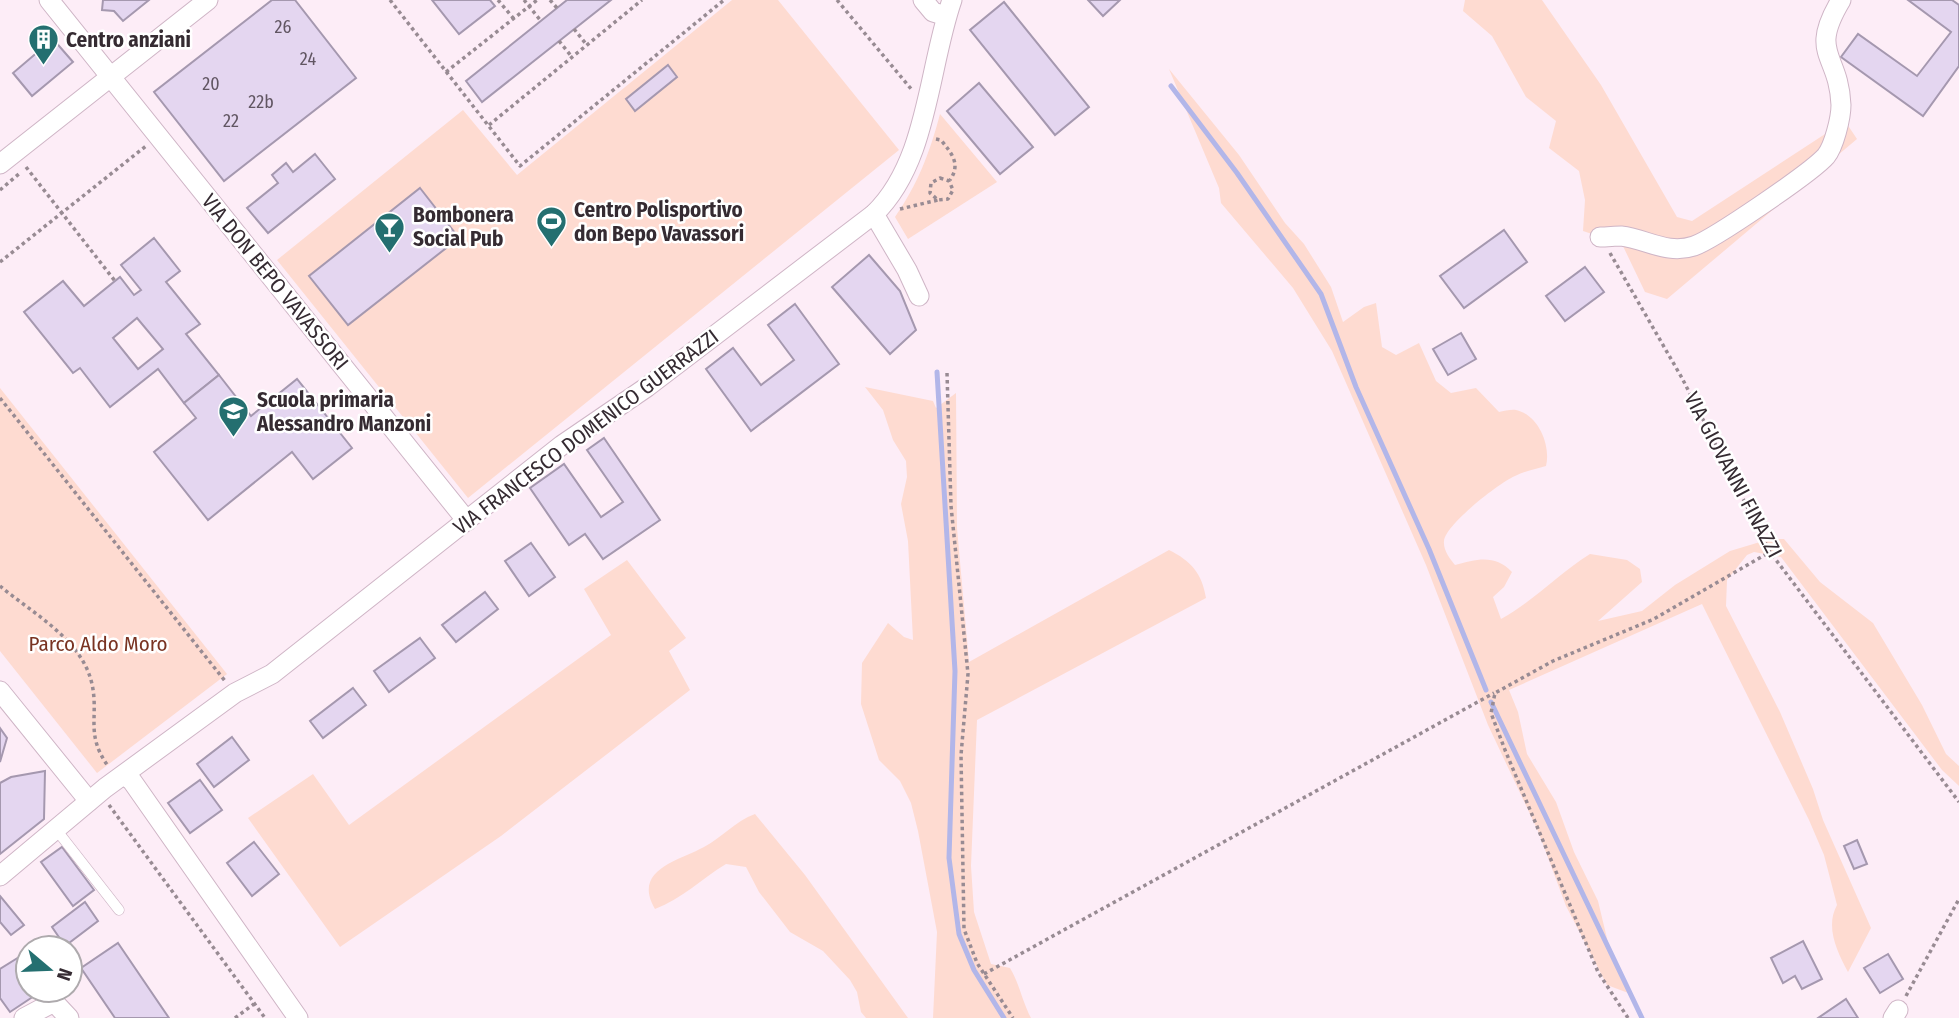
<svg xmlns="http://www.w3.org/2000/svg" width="1959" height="1018" font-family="'Fira Sans Condensed',sans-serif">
<rect width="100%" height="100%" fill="#fdedf7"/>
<g fill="#fedbd1" fill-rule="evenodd">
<path d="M732,0H778L899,150L468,498L277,260L463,110L517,175ZM667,65L677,77L635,110L626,99ZM458,238L348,325L310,276Z"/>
<polygon points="1465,0 1542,0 1601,85 1677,217 1692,221 1845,121 1857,139 1667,299 1645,292 1622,244 1583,231 1585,200 1579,171 1549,148 1556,121 1526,97 1492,36 1463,11"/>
<path d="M1169,69L1239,155L1285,223L1304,244L1331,287L1343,322L1364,307L1376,303L1382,347L1396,355L1419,343L1436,381L1451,393L1476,388L1499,412C1504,411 1512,409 1516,410C1539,415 1551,446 1546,466C1536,469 1525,471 1515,476C1499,483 1446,524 1444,541C1443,550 1450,559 1455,565C1477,559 1495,554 1512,572L1504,587L1493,597L1501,619C1534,601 1558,574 1590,554L1627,560L1640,569L1642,582L1598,621L1642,611L1675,585L1730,551L1770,539H1784L1820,582L1873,623L1922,705L1946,754L1959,766V786L1942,770L1781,557L1754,552L1747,555L1727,580L1726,606L1780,712L1813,789L1823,820L1871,928L1848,972C1837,951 1825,927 1837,905L1824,855L1809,820L1702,604L1509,690L1518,712L1527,754L1556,802L1574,852L1598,901L1611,955L1631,994L1607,985L1566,906L1538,831L1488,725L1426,565L1332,351L1293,288L1221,203L1219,188Z"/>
<path d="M940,114L997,182L908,239L895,217C918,184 930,152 940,114Z"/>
<path d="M865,387L933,401L936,408L956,393L957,528L969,662L1169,550C1191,561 1202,573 1206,598L977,720L971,866L974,912L991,964L1010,968C1020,985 1022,1001 1031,1018H933L937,932L918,831L911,803L900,781L879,760L861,704L862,663L888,623L904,637L913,640L908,541L901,504L907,477L906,461L893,440L883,410Z"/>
<polygon points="0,388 227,674 97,773 0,651"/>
<polygon points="627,560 686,638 669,651 690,690 501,836 340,947 248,818 313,774 349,825 611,635 584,589"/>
<path d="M755,814L805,875L908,1018H866L861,1012L857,992L850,980L823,951L790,932L759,892L746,867L726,864C701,879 682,899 655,909C632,870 678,861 704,847C723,837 735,821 755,814Z"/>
</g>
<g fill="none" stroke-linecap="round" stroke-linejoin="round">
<g stroke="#b2b6e9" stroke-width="5">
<polyline points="1171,86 1237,173 1321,294 1356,387 1429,549 1486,690"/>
<polyline points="937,372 955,671 949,858 959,934 974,970 1004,1018"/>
<polyline points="1491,702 1642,1018"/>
</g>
</g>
<g fill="#e4d6f0" stroke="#a598af" stroke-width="2" fill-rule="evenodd">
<polygon points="103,0 149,0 123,21 114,11 102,10"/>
<polygon points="272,0 295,0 356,78 224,181 154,92"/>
<polygon points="432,0 490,0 495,6 459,34"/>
<polygon points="567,0 611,0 482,102 466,81"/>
<polygon points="1088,0 1120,0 1103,16"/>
<polygon points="1908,0 1952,0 1959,5 1959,66 1923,116 1841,57 1858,34 1917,76 1951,32"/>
<polygon points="1004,2 1089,107 1055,135 970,30"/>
<polygon points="53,39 73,62 32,96 13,73"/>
<polygon points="668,65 677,77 635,111 626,99"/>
<polygon points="979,83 1033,147 1000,174 947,111"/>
<polygon points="315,154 335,179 268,233 247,208 278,183 272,175 286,163 293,172"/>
<polygon points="420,188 459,238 348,325 309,276"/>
<polygon points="1504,230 1527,262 1464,308 1440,276"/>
<path d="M154,238L180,271L166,282L200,324L186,334L219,375L184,403L158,369L110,407L80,368L73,373L24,312L63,281L84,306L120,277L134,295L141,290L121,265ZM137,318L163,349L138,369L113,338Z"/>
<polygon points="869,255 900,291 916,330 890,354 832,287"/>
<polygon points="1585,267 1604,292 1565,321 1546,296"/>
<polygon points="795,304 839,364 751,431 706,369 733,348 761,385 794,360 768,325"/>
<polygon points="1461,333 1476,359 1448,375 1433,349"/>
<polygon points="219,375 251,416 297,379 352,448 313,479 292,452 208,520 154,452 196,418 184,403"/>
<polygon points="604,438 660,520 603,559 585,534 569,545 530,488 564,464 601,517 623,502 587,450"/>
<polygon points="531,543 555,577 529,596 505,561"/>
<polygon points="485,592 498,609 456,642 442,625"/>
<polygon points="420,638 435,658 389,692 374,671"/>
<polygon points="353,688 366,705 323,738 310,721"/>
<polygon points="0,728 7,738 0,762"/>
<polygon points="232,737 249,760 214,787 197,764"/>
<polygon points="45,771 44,819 0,854 0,783 11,777"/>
<polygon points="200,780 222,810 190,833 168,803"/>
<polygon points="1857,840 1867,864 1854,869 1844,846"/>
<polygon points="254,842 279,874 252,896 227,863"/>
<polygon points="62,847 94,890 73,906 41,862"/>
<polygon points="0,896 24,925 11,935 0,922"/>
<polygon points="85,902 98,921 65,946 52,927"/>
<polygon points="1803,941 1822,979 1802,989 1795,976 1783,983 1771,958"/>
<polygon points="118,943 169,1018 115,1018 81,968"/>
<polygon points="24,954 28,959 28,990 43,990 10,1012 0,998 0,969"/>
<polygon points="1888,954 1903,979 1880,993 1864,968"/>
<polygon points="1846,999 1858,1018 1818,1018"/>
</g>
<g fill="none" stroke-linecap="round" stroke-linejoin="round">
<defs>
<polyline id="lane" points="55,828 119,910"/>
<g id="street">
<polyline points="49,0 467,521"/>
<polyline points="923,0 933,12 946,16"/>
<polyline points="0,164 208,0"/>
<polyline points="874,214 907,270 919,296"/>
<path d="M1600,237C1607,237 1615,236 1621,236C1647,239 1667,255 1694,246C1714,239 1812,172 1826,156C1834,146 1841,118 1841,105C1839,53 1808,55 1841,0"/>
<polyline points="0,691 89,801"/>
<polyline points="124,775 132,781 298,1018"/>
<path d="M0,876L105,788L235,693L272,674L562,445L647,387L874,214C928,162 928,69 952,0"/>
<polyline points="24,1018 54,1002 69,1018"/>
<polyline points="1893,1018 1898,1010"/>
</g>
</defs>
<use href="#lane" stroke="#cfb5c6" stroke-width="11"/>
<use href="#street" stroke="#cfb5c6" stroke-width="21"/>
<g stroke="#988b93" stroke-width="3.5" stroke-dasharray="3.5 3.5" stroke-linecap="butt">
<polyline points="390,0 520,166 724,0"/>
<polyline points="498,0 514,19"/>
<polyline points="524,0 541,21"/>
<polyline points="550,0 557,8"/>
<polyline points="837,0 912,90"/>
<polyline points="574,29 586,44"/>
<polyline points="559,41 572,57"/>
<polyline points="446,72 537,0"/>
<polyline points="489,125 642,0"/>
<path d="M936,139L941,140C952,154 961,164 950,180"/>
<polyline points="26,167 115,281"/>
<polygon points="940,178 949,181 953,190 948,199 938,200 930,193 931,183"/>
<polyline points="0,190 20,173"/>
<polyline points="900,209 938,200"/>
<polyline points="1610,253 1682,378 1770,552 1959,802"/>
<polyline points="0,262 146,146"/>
<polyline points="947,373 951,506 968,674 961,755 964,929 977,963 1013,1018"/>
<polyline points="0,398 225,681"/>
<path d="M0,586C32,613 82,639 92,684C99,717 85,734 108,766"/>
<polyline points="109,805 265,1018"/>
<polyline points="984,974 1494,693"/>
<polyline points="1906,996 1959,899"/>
<polyline points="235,1018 254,1004"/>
<polyline points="1628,1018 1598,972 1505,750 1491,713 1495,693 1553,661 1654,619 1770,552"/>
</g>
<use href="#lane" stroke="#fff" stroke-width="10"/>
<use href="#street" stroke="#fff" stroke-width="19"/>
</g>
<defs>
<symbol id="building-pin" viewBox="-11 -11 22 30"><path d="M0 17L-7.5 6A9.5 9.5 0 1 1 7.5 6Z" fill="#246f70" stroke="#fff"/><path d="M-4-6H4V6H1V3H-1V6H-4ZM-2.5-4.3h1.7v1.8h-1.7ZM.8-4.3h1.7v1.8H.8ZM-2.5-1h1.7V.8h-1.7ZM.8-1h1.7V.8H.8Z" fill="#fff"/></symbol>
<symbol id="stadium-pin" viewBox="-11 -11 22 30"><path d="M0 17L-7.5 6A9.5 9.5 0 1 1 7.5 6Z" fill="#246f70" stroke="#fff"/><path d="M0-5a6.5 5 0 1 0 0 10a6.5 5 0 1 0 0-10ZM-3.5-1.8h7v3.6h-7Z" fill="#fff"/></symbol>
<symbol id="bar-pin" viewBox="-11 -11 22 30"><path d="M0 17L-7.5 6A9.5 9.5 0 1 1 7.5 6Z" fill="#246f70" stroke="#fff"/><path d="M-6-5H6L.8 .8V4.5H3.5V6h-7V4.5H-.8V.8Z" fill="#fff"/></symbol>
<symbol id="school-pin" viewBox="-11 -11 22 30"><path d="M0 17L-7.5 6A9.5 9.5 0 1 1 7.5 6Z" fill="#246f70" stroke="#fff"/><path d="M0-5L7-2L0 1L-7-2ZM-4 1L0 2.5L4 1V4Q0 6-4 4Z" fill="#fff"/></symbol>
</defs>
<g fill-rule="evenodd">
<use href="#building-pin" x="26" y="22" width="35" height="47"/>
<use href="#stadium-pin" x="534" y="204" width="35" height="47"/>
<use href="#bar-pin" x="372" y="210" width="35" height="47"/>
<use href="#school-pin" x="216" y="394" width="35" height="47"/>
</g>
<g text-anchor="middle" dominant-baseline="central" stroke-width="5" stroke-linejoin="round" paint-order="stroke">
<g font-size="18" fill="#615662">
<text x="283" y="27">26</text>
<text x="308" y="59">24</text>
<text x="211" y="84">20</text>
<text x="261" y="102">22b</text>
<text x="231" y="121">22</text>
</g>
<g font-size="21" font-weight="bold" fill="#352b32" stroke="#fff" text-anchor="start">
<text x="66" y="40">Centro anziani</text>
<text x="574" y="210">Centro Polisportivo<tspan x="574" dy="24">don Bepo Vavassori</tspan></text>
<text x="413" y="215">Bombonera<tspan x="413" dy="24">Social Pub</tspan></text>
<text x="257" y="400">Scuola primaria<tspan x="257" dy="24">Alessandro Manzoni</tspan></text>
</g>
<g font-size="21" fill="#352b32" stroke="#fff">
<text transform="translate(275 282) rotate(51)">VIA DON BEPO VAVASSORI</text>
<text transform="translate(586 432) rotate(-37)">VIA FRANCESCO DOMENICO GUERRAZZI</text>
<text transform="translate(1733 475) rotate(62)">VIA GIOVANNI FINAZZI</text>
</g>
<g font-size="21" fill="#793322" stroke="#fff">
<text x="98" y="644">Parco Aldo Moro</text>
</g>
</g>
<g transform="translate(49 969) rotate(109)"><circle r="33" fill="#ffffff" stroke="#aeaaad" stroke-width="2"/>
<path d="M0-5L12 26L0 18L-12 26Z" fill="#246f70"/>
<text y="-10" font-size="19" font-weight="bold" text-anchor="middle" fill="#352b32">N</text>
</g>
</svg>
